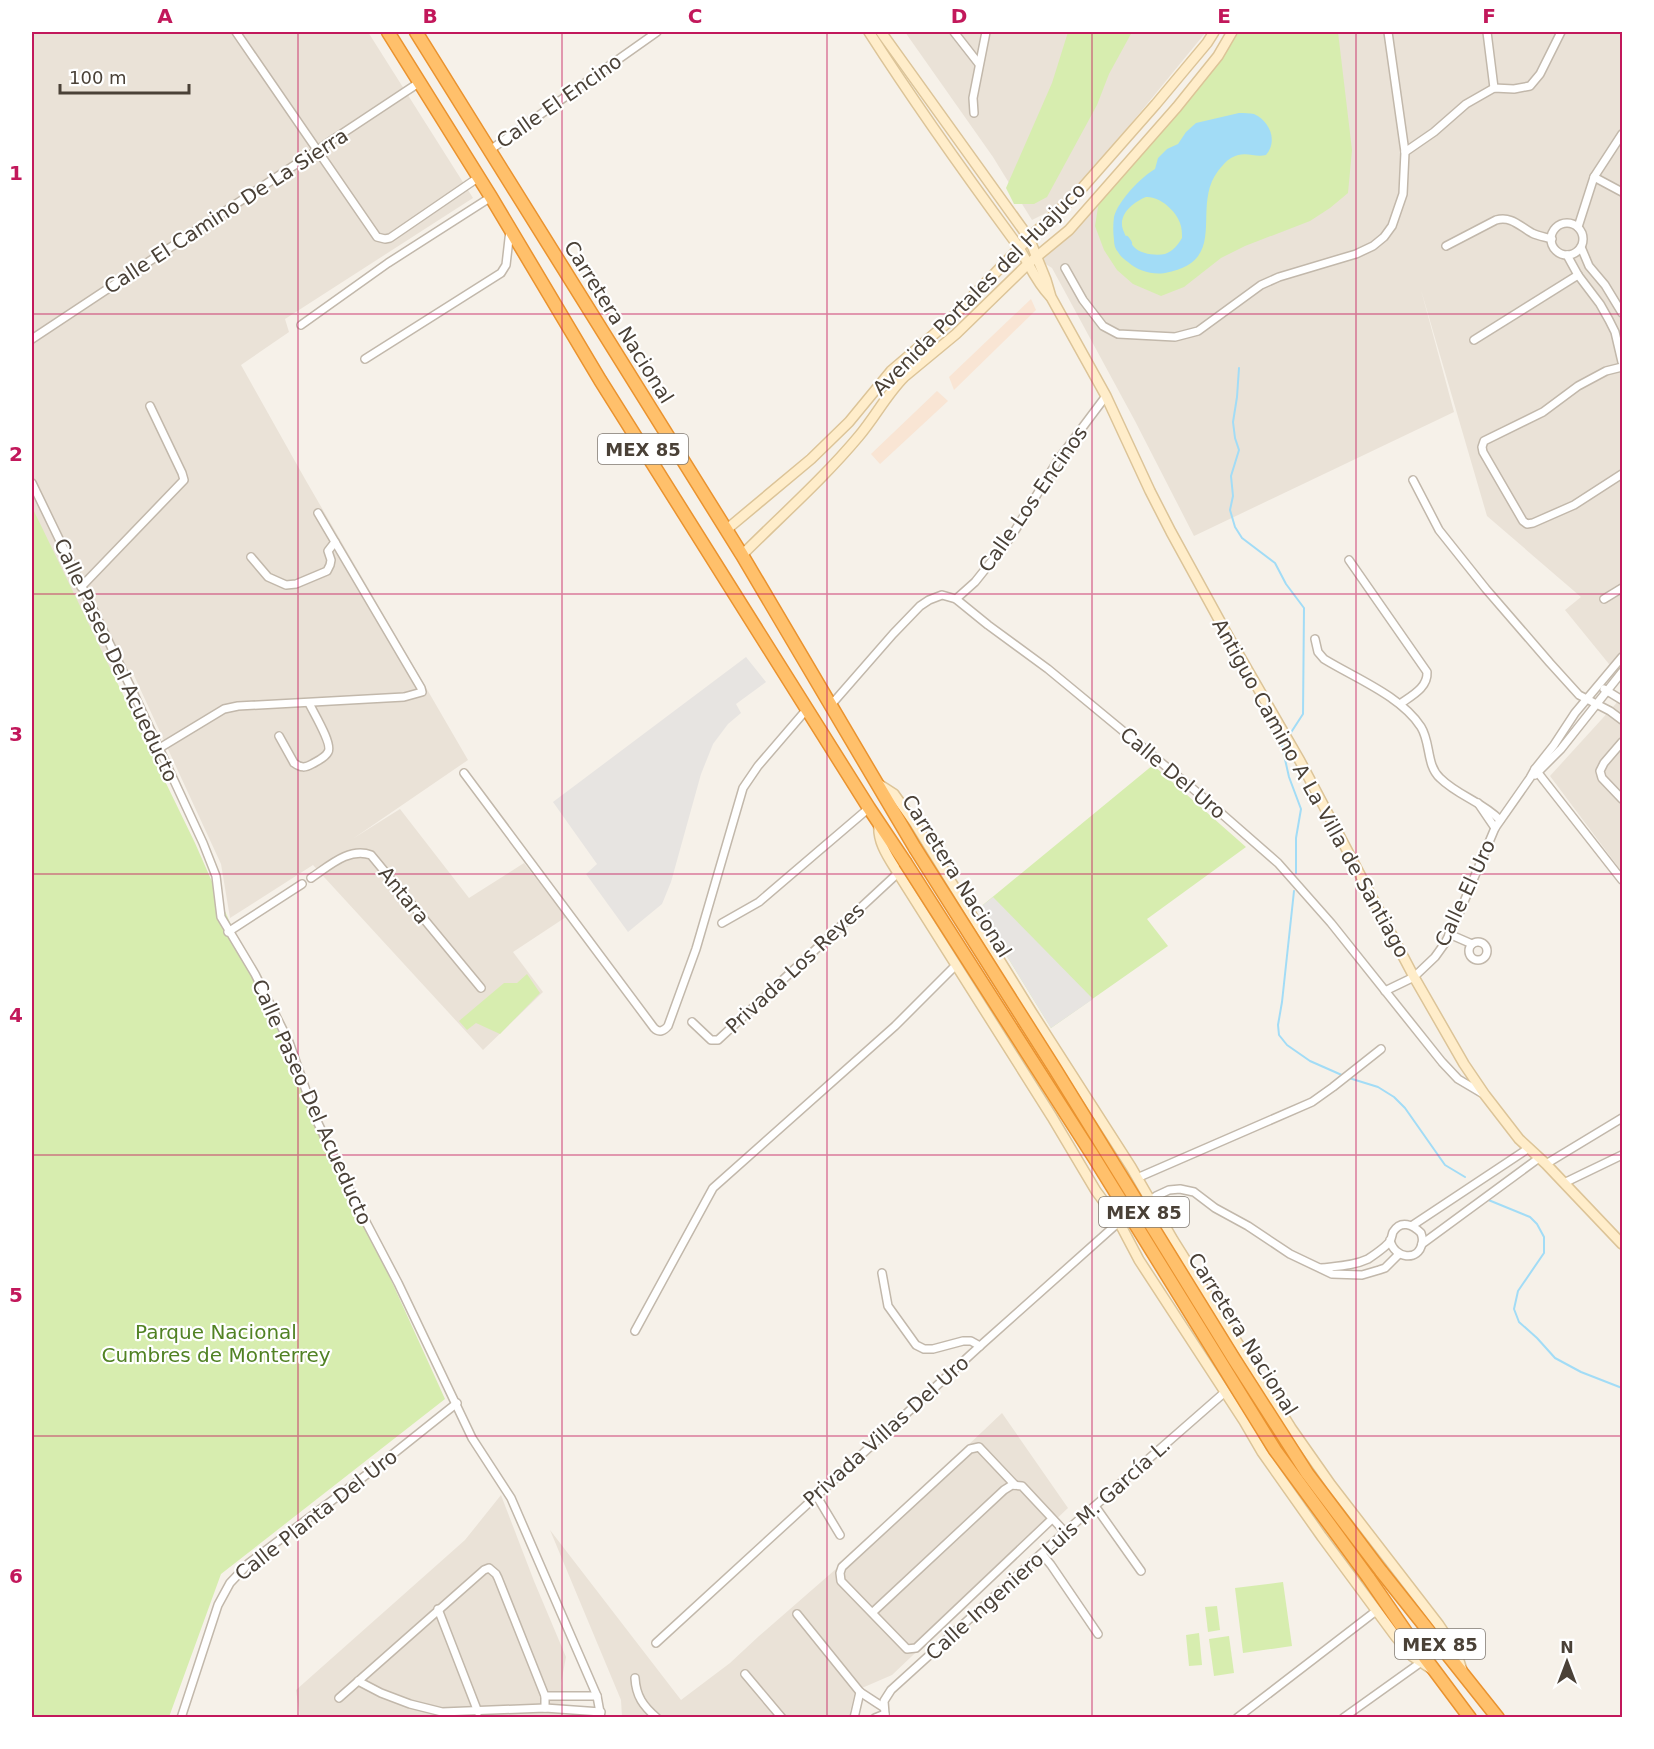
<svg xmlns="http://www.w3.org/2000/svg" width="1654" height="1749" font-family="'DejaVu Sans',sans-serif">
<rect width="100%" height="100%" fill="#f6f1e9"/>
<g fill="#eae2d7">
<polygon points="32,32 368,32 473,198 285,319 289,332 241,365 305,479 468,760 354,838 400,809 469,898 524,863 566,917 513,952 543,992 483,1050 313,865 230,918 221,864 131,669 97,680 32,768"/>
<polygon points="905,32 1206,32 1066,203 1032,220 993,157"/>
<polygon points="1232,32 1622,32 1622,680 1565,610 1581,597 1487,516 1421,290 1454,412 1194,536 1135,421 1052,268 1036,258 1069,230 1177,107"/>
<polygon points="1622,697 1622,872 1550,776"/>
<polygon points="1002,1413 1068,1508 892,1675 855,1691 850,1712 856,1718 622,1717 621,1700 550,1530 681,1700 730,1663 759,1636 852,1555"/>
<polygon points="501,1495 534,1581 566,1657 561,1683 563,1717 300,1717 296,1690 465,1540"/>
</g>
<g fill="#f9e5d4">
<polygon points="1031,299 1036,310 954,390 949,377"/>
<polygon points="937,391 948,401 880,464 871,454"/>
</g>
<g fill="#d7edaf">
<polygon points="1068,32 1132,32 1109,74 1097,105 1047,197 1034,204 1014,204 1006,188 1052,83"/>
<polygon points="1239,32 1338,32 1352,150 1348,193 1330,208 1310,221 1245,246 1221,258 1184,287 1161,296 1133,284 1117,270 1104,250 1095,226 1099,201 1146,150 1207,78"/>
<polygon points="32,507 195,843 268,1009 445,1399 221,1574 169,1717 32,1717"/>
<polygon points="1153,765 1246,847 1147,919 1168,946 1051,1028 978,909"/>
<polygon points="527,974 540,993 500,1034 476,1023 467,1030 459,1021 504,983 517,983"/>
<polygon points="1283,1582 1292,1646 1243,1653 1235,1588"/>
<polygon points="1217,1606 1220,1630 1208,1632 1205,1607"/>
<polygon points="1199,1633 1202,1665 1189,1666 1186,1635"/>
<polygon points="1229,1636 1234,1673 1214,1676 1209,1639"/>
</g>
<g fill="#e7e4e1">
<polygon points="746,657 766,682 736,704 741,713 728,724 713,744 701,774 671,882 662,904 628,932 586,874 597,864 553,802"/>
<polygon points="993,897 1093,999 1051,1028 978,909"/>
</g>
<path fill="#a2dcf6" fill-rule="evenodd" d="M1239,113C1244,113 1250,113 1254,114C1270,121 1278,141 1266,155C1254,158 1245,150 1231,158C1226,161 1222,166 1218,171C1190,208 1231,261 1165,273C1152,275 1138,271 1128,262C1124,259 1120,256 1118,252C1115,249 1114,244 1114,240C1113,232 1113,224 1114,217C1118,201 1141,177 1155,169L1158,158L1167,149L1178,144L1186,132L1196,123ZM1146,197C1160,196 1176,211 1180,223C1182,228 1182,234 1182,238C1178,245 1173,251 1165,254C1156,256 1140,254 1134,247C1129,241 1135,246 1130,239C1125,232 1127,240 1124,232C1116,216 1133,202 1146,197Z"/>
<g fill="none" stroke-linecap="round" stroke-linejoin="round">
<g stroke="#a2dcf6" stroke-width="2">
<polyline points="1239,368 1237,397 1233,422 1235,438 1239,450 1231,476 1233,496 1230,510 1235,527 1242,538 1275,563 1286,584 1304,608 1303,714 1290,734"/>
<polyline points="1285,741 1282,746 1289,777 1301,809 1296,838 1296,873"/>
<polyline points="1294,891 1282,1002 1278,1025 1279,1035 1287,1045 1310,1061 1344,1076"/>
<polyline points="1349,1078 1378,1087 1394,1097 1405,1108 1445,1165 1465,1177"/>
<polyline points="1486,1199 1530,1217 1537,1224 1544,1237 1544,1253 1518,1291 1514,1309 1519,1322 1537,1338 1555,1358 1581,1372 1622,1388"/>
</g>
<defs>
<g id="street">
<polyline points="236,32 377,237 385,239 390,238 479,177"/>
<polyline points="954,32 979,64"/>
<polyline points="1487,32 1494,88"/>
<polyline points="974,113 973,98 986,32"/>
<polyline points="490,150 657,32"/>
<polyline points="1405,152 1434,132 1466,104 1494,88 1514,89 1530,86 1540,74 1561,32"/>
<polyline points="1594,177 1622,192"/>
<circle cx="1567" cy="239" r="16"/>
<polyline points="1578,227 1594,177 1622,134"/>
<path d="M1446,246L1496,220C1512,216 1519,226 1532,233C1538,236 1545,237 1552,239"/>
<polyline points="1581,247 1589,266 1605,285 1622,313"/>
<polyline points="1567,255 1578,275 1600,304 1609,320 1615,332 1622,362"/>
<polyline points="1065,268 1083,300 1103,326 1118,334 1175,337 1198,331 1261,285 1279,277 1356,254 1373,246 1384,237 1392,226 1403,194 1405,152 1388,32"/>
<polyline points="301,325 388,263 491,197"/>
<polyline points="32,339 420,82"/>
<polyline points="1474,340 1578,275"/>
<polyline points="365,359 501,273 506,265 510,230"/>
<polyline points="1622,367 1606,371 1578,386 1543,412 1484,441 1482,447 1483,452 1523,521 1527,524 1533,523 1574,505 1622,474"/>
<polyline points="1413,480 1439,530 1486,589 1550,663 1579,695 1610,711 1622,720"/>
<polyline points="32,483 132,690 203,843 216,876 221,917 255,974 289,1042 316,1119 356,1203 398,1283 472,1438 511,1498 597,1696 601,1718"/>
<polyline points="251,557 268,577 286,585 296,584 327,571 330,565 331,560 328,551 335,542"/>
<path d="M1349,560L1427,672C1428,688 1411,696 1400,704"/>
<polyline points="81,587 184,480 182,473 150,406"/>
<polyline points="956,599 975,582 1011,537 1058,460 1106,396"/>
<polyline points="1604,599 1622,588"/>
<path d="M1315,639L1318,652L1324,659C1355,678 1401,696 1421,727C1431,743 1426,765 1440,778C1458,796 1483,802 1500,820"/>
<polyline points="1604,689 1622,700"/>
<polyline points="831,705 893,634 920,606 929,600 942,595 956,599 988,625 1048,669 1198,793 1278,863 1331,923 1442,1062 1458,1079 1485,1095"/>
<path d="M279,736L294,763C301,768 305,768 312,764C317,761 325,758 328,752C333,744 313,712 309,703"/>
<polyline points="1622,742 1604,763 1600,771 1602,778 1622,799"/>
<polyline points="158,749 224,709 238,706 404,697 422,692 421,688 318,513"/>
<polyline points="1535,769 1622,880"/>
<path d="M464,773L654,1028C659,1033 664,1031 668,1026L696,949L743,788L758,766L807,709"/>
<polyline points="1535,775 1561,749 1622,672"/>
<polyline points="1478,803 1495,828"/>
<path d="M311,878C329,866 349,847 371,855L481,988"/>
<polyline points="722,923 759,902 869,808"/>
<polyline points="228,932 302,884"/>
<polyline points="1449,934 1472,944"/>
<circle cx="1478" cy="951" r="9"/>
<polyline points="1385,991 1414,977 1435,957 1445,943 1455,923 1495,828 1530,778 1535,769 1554,745 1575,713 1622,657"/>
<polyline points="692,1022 711,1040 718,1040 898,873"/>
<polyline points="1546,1164 1622,1118"/>
<polyline points="1137,1178 1312,1102 1333,1087 1381,1049"/>
<polyline points="1564,1183 1622,1155"/>
<polyline points="1413,1225 1529,1148"/>
<polyline points="1422,1244 1539,1158"/>
<path d="M1321,1268C1337,1266 1353,1266 1368,1259C1374,1255 1386,1247 1390,1241C1392,1238 1392,1234 1393,1232C1401,1219 1413,1225 1421,1233C1422,1236 1423,1240 1422,1243C1419,1262 1394,1259 1390,1240"/>
<polyline points="882,1273 888,1306 916,1345 924,1349 933,1349 963,1341 971,1341 980,1346"/>
<polyline points="635,1331 713,1188 895,1026 956,965"/>
<polyline points="1015,1485 979,1447 970,1449 842,1567 840,1573 841,1581 907,1649 916,1648 1052,1519"/>
<polyline points="816,1495 840,1535"/>
<polyline points="1095,1506 1141,1571"/>
<polyline points="1042,1554 1051,1565 1098,1634"/>
<polyline points="438,1609 478,1712"/>
<polyline points="873,1612 1004,1490 1012,1485 1022,1486 1065,1532"/>
<polyline points="797,1614 860,1692 883,1707"/>
<polyline points="656,1643 980,1346 1119,1222 1156,1196 1169,1190 1180,1189 1194,1192 1215,1208 1248,1226 1290,1254 1332,1274 1362,1275 1379,1270 1385,1268 1399,1254"/>
<polyline points="745,1674 782,1718"/>
<path d="M635,1678C636,1696 643,1706 657,1718"/>
<polyline points="358,1681 381,1693 410,1704 442,1712 545,1708 601,1712"/>
<polyline points="545,1696 597,1696"/>
<polyline points="339,1698 484,1570 489,1568 496,1574 498,1578 545,1696 545,1708"/>
<polyline points="885,1714 884,1701 891,1690 1065,1532 1225,1392"/>
<polyline points="181,1718 218,1605 230,1583 249,1563 378,1466 457,1403"/>
<polyline points="854,1718 860,1692"/>
<polyline points="875,1718 885,1714"/>
<polyline points="1237,1718 1376,1611"/>
<polyline points="1343,1718 1420,1663"/>
</g>
<g id="secondary">
<path d="M869,32C914,102 963,171 1013,239C1027,258 1034,280 1050,296"/>
<polyline points="881,32 1029,238 1046,280 1051,297 1106,396 1150,491 1171,532 1228,636 1300,761 1414,977 1464,1064 1485,1095 1519,1139 1546,1164 1622,1244"/>
<polyline points="726,530 811,459 849,422 891,371 946,324 1029,238 1076,195 1156,104 1207,43 1214,32"/>
<path d="M742,555C781,516 824,478 859,436C875,417 887,394 904,377L956,334L1029,263L1069,230L1177,107L1218,56L1232,32"/>
<polyline points="877,783 894,794 914,822 1031,1011 1131,1167 1173,1240 1291,1428 1331,1485 1439,1625 1455,1649 1462,1670"/>
<path d="M879,823C877,842 888,857 898,873L1052,1117L1096,1191L1119,1222L1139,1260L1244,1421L1262,1452L1322,1537L1396,1637L1412,1656L1433,1670"/>
</g>
<g id="highway">
<polyline points="388,32 491,197 600,380 869,808 905,862"/>
<polyline points="416,32 742,555 915,848"/>
<polyline points="1381,1571 1498,1718"/>
<polyline points="1368,1577 1408,1635 1470,1718"/>
</g>
</defs>
<use href="#street" stroke="#c2b8ab" stroke-width="10"/>
<use href="#secondary" stroke="#dcc498" stroke-width="12"/>
<use href="#highway" stroke="#ea932f" stroke-width="15"/>
<use href="#street" stroke="#fff" stroke-width="7"/>
<use href="#secondary" stroke="#ffedca" stroke-width="9"/>
<use href="#highway" stroke="#ffc06b" stroke-width="12"/>
<defs>
<g id="highway-bridge">
<polyline points="915,848 1055,1069 1234,1359 1307,1473 1381,1571"/>
<polyline points="905,862 1095,1159 1275,1450 1368,1577"/>
</g>
</defs>
<use href="#highway-bridge" stroke="#ea932f" stroke-width="15" stroke-linecap="butt"/>
<use href="#highway-bridge" stroke="#ffc06b" stroke-width="12"/>
</g>
<path fill="none" stroke="#c2185b" stroke-width="1.5" stroke-opacity="0.55" d="M298,32V1718M562,32V1718M827,32V1718M1092,32V1718M1356,32V1718M32,314H1622M32,594H1622M32,874H1622M32,1155H1622M32,1436H1622"/>
<g text-anchor="middle" dominant-baseline="central" stroke-width="4.5" stroke-linejoin="round" paint-order="stroke">
<g fill="#fff" stroke="#807a73" stroke-width="1.5">
<rect x="598" y="434" width="90" height="30" rx="4.5"/>
<rect x="1099" y="1197" width="90" height="30" rx="4.5"/>
<rect x="1395" y="1629" width="90" height="30" rx="4.5"/>
</g>
<g font-size="18" font-weight="bold" fill="#4a4137">
<text x="643" y="449">MEX 85</text>
<text x="1144" y="1212">MEX 85</text>
<text x="1440" y="1644">MEX 85</text>
</g>
<g font-size="20" fill="#4a4137" stroke="#fff">
<text transform="translate(559 101) rotate(-35)">Calle El Encino</text>
<text transform="translate(226 211) rotate(-33)">Calle El Camino De La Sierra</text>
<text transform="translate(979 289) rotate(-45)">Avenida Portales del Huajuco</text>
<text transform="translate(619 322) rotate(58)">Carretera Nacional</text>
<text transform="translate(1033 499) rotate(-55)">Calle Los Encinos</text>
<text transform="translate(116 660) rotate(65)">Calle Paseo Del Acueducto</text>
<text transform="translate(1173 773) rotate(40)">Calle Del Uro</text>
<text transform="translate(1311 788) rotate(61)">Antiguo Camino A La Villa de Santiago</text>
<text transform="translate(957 876) rotate(58)">Carretera Nacional</text>
<text transform="translate(1465 893) rotate(-65)">Calle El Uro</text>
<text transform="translate(404 895) rotate(51)">Antara</text>
<text transform="translate(795 968) rotate(-43)">Privada Los Reyes</text>
<text transform="translate(312 1102) rotate(66)">Calle Paseo Del Acueducto</text>
<text transform="translate(1243 1334) rotate(58)">Carretera Nacional</text>
<text transform="translate(886 1431) rotate(-42)">Privada Villas Del Uro</text>
<text transform="translate(316 1515) rotate(-38)">Calle Planta Del Uro</text>
<text transform="translate(1048 1549) rotate(-42)">Calle Ingeniero Luis M. García L.</text>
</g>
<g font-size="20" fill="#518224" stroke="#fff">
<text x="216" y="1332">Parque Nacional<tspan x="216" dy="23">Cumbres de Monterrey</tspan></text>
</g>
</g>
<rect width="1654" height="1749" fill="none" stroke="#ffffff" stroke-width="66"/>
<g transform="translate(1567 1662)" stroke="#ffffff" stroke-width="4.5" paint-order="stroke">
<path d="M0-4.5L10 22L0 15L-10 22Z" fill="#4a4137"/>
<text y="-9" font-size="16" font-weight="bold" text-anchor="middle" fill="#4a4137">N</text>
</g>
<path d="M60 84v9h129v-9" fill="none" stroke="#4a4137" stroke-width="3"/>
<text x="69" y="84" font-size="18" fill="#4a4137" stroke="#ffffff" stroke-width="4.5" paint-order="stroke">100 m</text>
<rect x="33" y="33" width="1588" height="1683" fill="none" stroke="#c2185b" stroke-width="2"/>
<g font-size="20" text-anchor="middle" font-weight="bold" fill="#c2185b">
<text x="165" y="23">A</text>
<text x="430" y="23">B</text>
<text x="695" y="23">C</text>
<text x="959" y="23">D</text>
<text x="1224" y="23">E</text>
<text x="1489" y="23">F</text>
<text x="16" y="180">1</text>
<text x="16" y="461">2</text>
<text x="16" y="741">3</text>
<text x="16" y="1022">4</text>
<text x="16" y="1302">5</text>
<text x="16" y="1583">6</text>
</g>
</svg>
